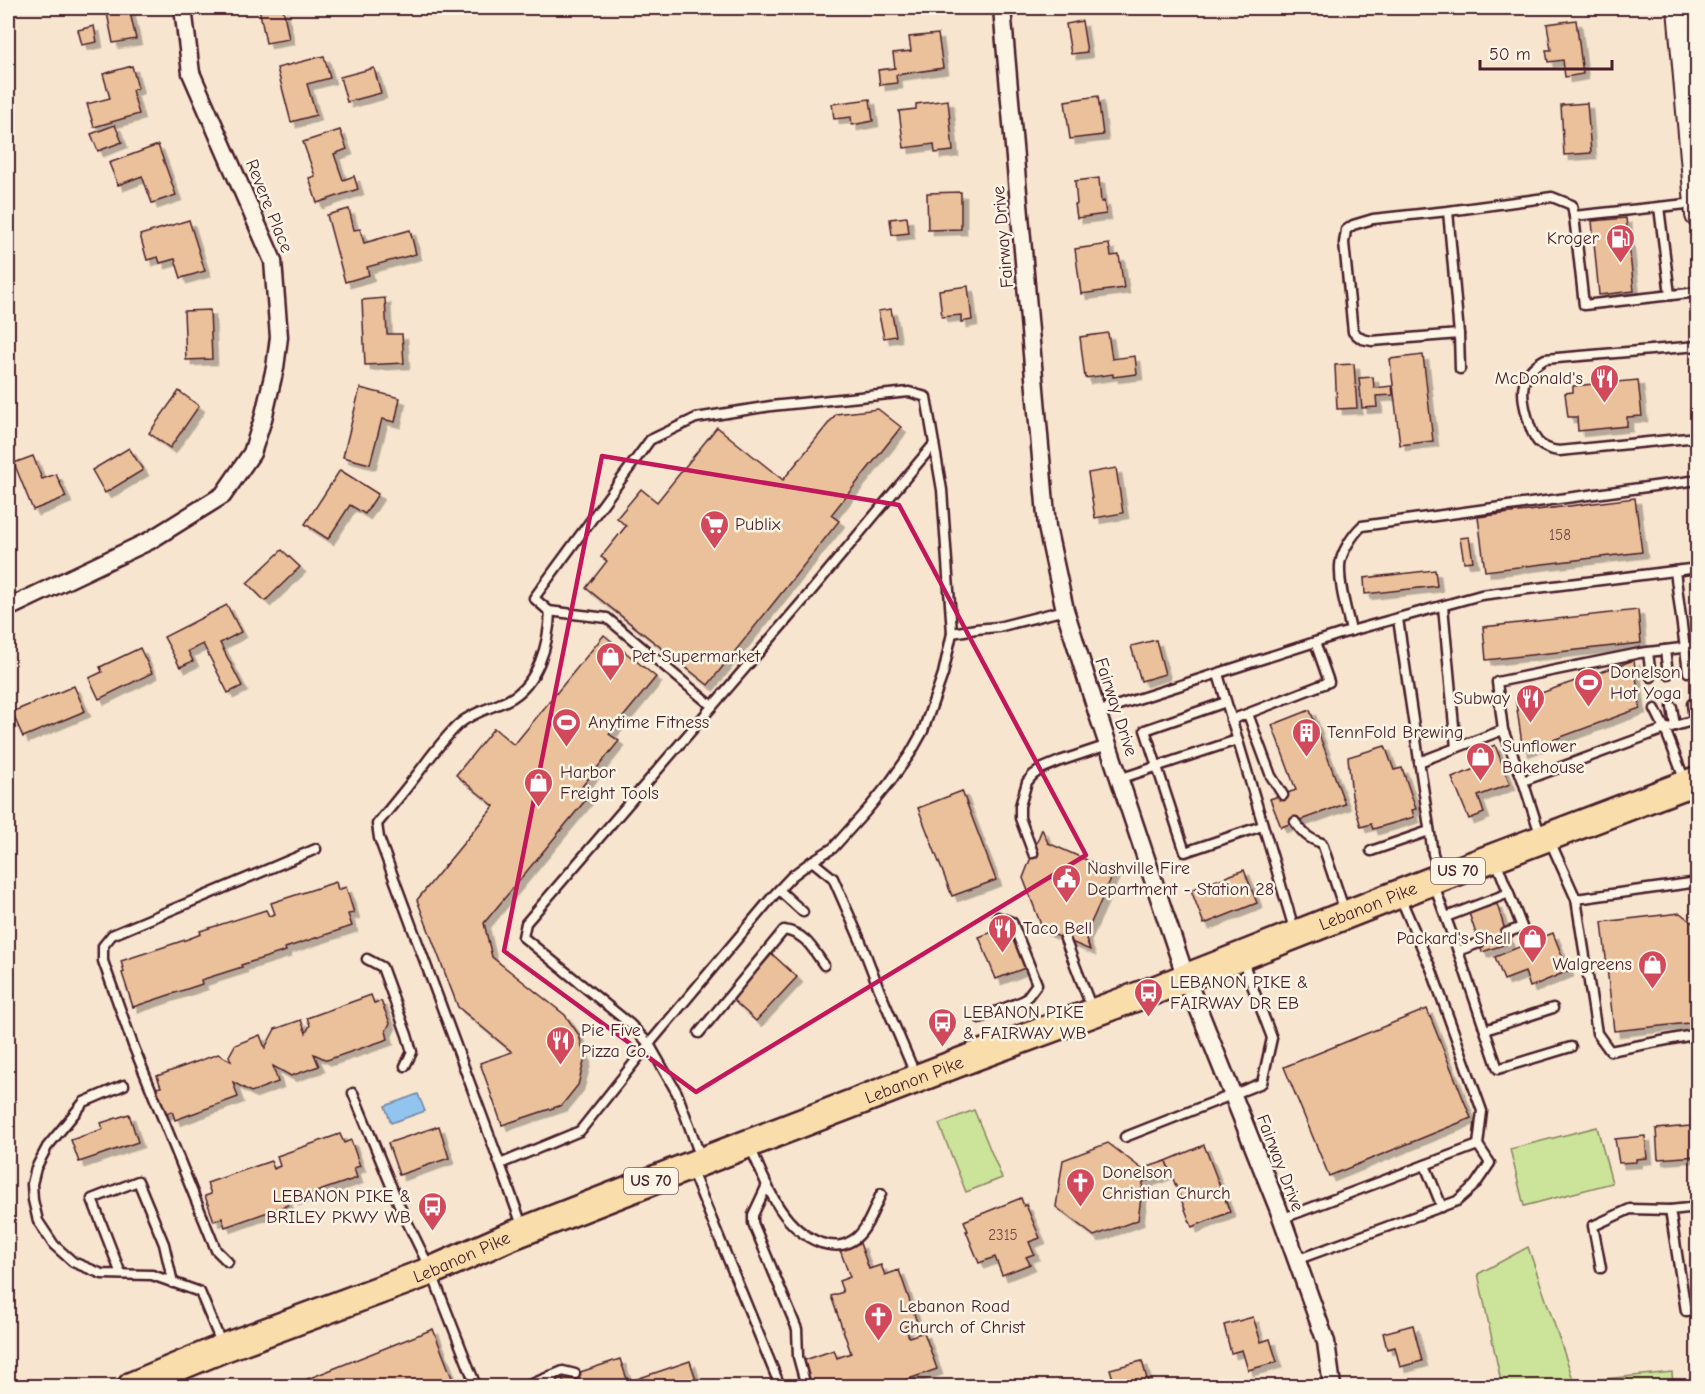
<svg xmlns="http://www.w3.org/2000/svg" width="1705" height="1394" font-family="'Comic Neue',sans-serif">
<defs>
<filter id="shadow"><feDropShadow dx="5.5" dy="5.5" stdDeviation="0" flood-color="#0004"/></filter>
</defs>
<rect width="100%" height="100%" fill="#f7e5cf"/>
<filter id="ink" filterUnits="userSpaceOnUse"><feTurbulence type="fractalNoise" baseFrequency=".0167" numOctaves="2"/><feDisplacementMap in="SourceGraphic" scale="12" xChannelSelector="R" yChannelSelector="G"/><feConvolveMatrix kernelMatrix="1 2 1 2 8 2 1 2 1" color-interpolation-filters="sRGB"/></filter>
<g filter="url(#ink)">
<g fill="#cbe49a" stroke="#8a8262" stroke-width="1.5">
<polygon points="974,1110 1002,1178 966,1192 939,1124"/>
<polygon points="1597,1127 1612,1183 1524,1206 1510,1149"/>
<polygon points="1528,1247 1574,1382 1672,1372 1673,1386 1502,1386 1478,1274"/>
</g>
<polygon fill="#91c5ef" stroke="#7583a1" stroke-width="1.5" points="418,1094 425,1111 391,1123 385,1106"/>
<g fill="#ebc19b" stroke="#4a1f2b" stroke-width="1.5" filter="url(#shadow)">
<polygon points="106,8 129,8 136,39 113,43"/>
<polygon points="259,8 283,8 289,39 266,43"/>
<polygon points="1576,20 1583,74 1565,77 1563,60 1548,62 1546,50 1551,50 1547,24"/>
<polygon points="1082,21 1087,52 1071,54 1066,24"/>
<polygon points="94,26 97,42 82,45 78,30"/>
<polygon points="938,34 943,68 896,75 897,83 880,85 878,70 895,68 893,53 911,51 909,37"/>
<polygon points="324,56 330,78 307,84 316,115 291,122 277,68"/>
<polygon points="132,66 138,88 132,90 139,114 94,127 87,104 110,98 103,74"/>
<polygon points="374,68 381,93 347,102 340,77"/>
<polygon points="1098,96 1103,135 1070,139 1065,101"/>
<polygon points="870,99 873,121 852,125 851,117 834,119 832,104"/>
<polygon points="948,100 953,151 935,153 934,144 904,148 899,111 916,109 916,104"/>
<polygon points="1587,103 1591,153 1564,155 1561,105"/>
<polygon points="115,125 122,142 98,151 91,134"/>
<polygon points="340,130 347,149 334,154 343,180 354,176 358,189 317,203 309,178 315,176 303,142"/>
<polygon points="158,145 176,195 152,203 142,176 118,185 109,163"/>
<polygon points="1099,178 1101,202 1104,201 1106,214 1077,218 1075,204 1077,204 1075,181"/>
<polygon points="961,192 961,229 928,230 927,193"/>
<polygon points="349,209 354,230 360,229 364,243 410,230 416,254 367,267 369,275 345,282 327,215"/>
<polygon points="907,217 909,233 892,235 890,219"/>
<polygon points="1626,218 1634,291 1599,295 1592,221"/>
<polygon points="189,220 205,271 181,278 175,259 160,263 158,257 147,260 140,235"/>
<polygon points="1109,244 1111,256 1119,255 1124,288 1081,294 1075,249"/>
<polygon points="968,286 972,320 961,322 961,315 942,317 939,290"/>
<polygon points="385,298 387,334 402,334 404,363 365,365 362,300"/>
<polygon points="891,309 896,336 884,338 878,311"/>
<polygon points="210,310 212,359 186,360 184,311"/>
<polygon points="1108,333 1112,359 1135,356 1137,374 1113,377 1113,374 1085,378 1080,337"/>
<polygon points="1423,355 1433,441 1400,445 1390,359"/>
<polygon points="1354,364 1357,408 1337,409 1335,365"/>
<polygon points="1373,377 1374,388 1392,386 1393,395 1376,396 1377,407 1362,408 1359,378"/>
<polygon points="1638,380 1642,416 1627,417 1627,426 1578,431 1577,417 1568,417 1565,393 1573,392 1573,386"/>
<polygon points="360,388 400,398 395,422 382,419 370,464 343,457"/>
<polygon points="179,391 199,406 170,448 149,433"/>
<polygon points="878,409 901,427 831,515 839,521 708,685 586,588 607,561 601,557 626,526 617,518 641,489 657,502 717,427 783,480 836,414"/>
<polygon points="129,448 143,470 105,493 92,470"/>
<polygon points="33,456 42,479 56,474 66,497 33,510 14,463"/>
<polygon points="1116,468 1123,513 1095,518 1088,473"/>
<polygon points="340,470 378,494 365,514 350,505 328,539 305,524"/>
<polygon points="1635,498 1642,552 1485,571 1478,517"/>
<polygon points="1469,537 1473,561 1464,562 1460,538"/>
<polygon points="282,550 300,567 265,601 247,583"/>
<polygon points="1435,570 1437,586 1365,594 1364,578"/>
<polygon points="227,605 241,632 220,643 242,686 228,693 203,644 188,651 193,661 180,667 164,637"/>
<polygon points="1638,610 1641,643 1486,660 1483,627"/>
<polygon points="604,635 656,677 609,734 619,741 580,789 589,796 484,923 492,957 565,1015 579,1035 585,1058 578,1085 562,1105 502,1125 480,1063 512,1052 458,1007 417,900 494,806 456,775 494,728 514,745"/>
<polygon points="1156,640 1165,674 1141,681 1131,646"/>
<polygon points="140,648 152,673 99,699 89,678 102,672 100,667"/>
<polygon points="1634,660 1640,708 1523,751 1516,702"/>
<polygon points="74,686 85,711 23,737 12,712"/>
<polygon points="1310,710 1345,804 1281,827 1270,799 1296,790 1272,725"/>
<polygon points="1495,745 1510,784 1478,796 1484,813 1469,819 1452,778 1479,767 1474,754"/>
<polygon points="1385,746 1394,770 1402,768 1416,809 1412,810 1414,817 1373,829 1371,824 1361,827 1352,796 1348,757"/>
<polygon points="962,791 996,880 952,896 918,808"/>
<polygon points="1042,829 1048,843 1114,872 1085,936 1090,950 1043,930 1023,878"/>
<polygon points="1244,870 1257,903 1204,924 1191,890"/>
<polygon points="336,882 338,890 346,887 354,913 348,914 352,926 285,948 286,951 241,965 242,967 201,980 202,984 133,1007 122,973 124,972 121,961 188,939 201,934 200,931 266,910 269,916 275,914 271,903"/>
<polygon points="1497,904 1509,943 1482,952 1469,913"/>
<polygon points="1680,913 1694,924 1698,957 1698,1022 1614,1031 1602,922"/>
<polygon points="1008,926 1025,968 996,979 979,937"/>
<polygon points="1553,933 1568,971 1530,987 1525,972 1504,980 1495,957"/>
<polygon points="772,954 797,977 756,1021 732,999"/>
<polygon points="371,995 374,1003 381,1001 390,1023 386,1031 388,1039 327,1060 314,1054 319,1066 291,1076 273,1066 278,1082 251,1092 233,1082 238,1097 175,1120 172,1111 164,1114 155,1088 161,1087 157,1076 218,1054 231,1061 229,1056 235,1045 260,1035 265,1048 275,1029 301,1020 306,1033 310,1025 307,1018"/>
<polygon points="1427,1009 1471,1118 1329,1176 1284,1067"/>
<polygon points="129,1114 138,1142 79,1162 71,1140 103,1129 101,1123"/>
<polygon points="1691,1117 1698,1117 1698,1156 1658,1159 1656,1129 1691,1126"/>
<polygon points="439,1126 449,1158 399,1175 388,1143"/>
<polygon points="340,1134 344,1143 351,1140 360,1166 354,1168 357,1178 293,1200 291,1193 285,1196 288,1205 225,1227 222,1218 214,1221 205,1196 211,1194 207,1183 271,1161 274,1169 280,1166 277,1156"/>
<polygon points="1645,1136 1647,1158 1636,1159 1636,1162 1619,1163 1615,1139"/>
<polygon points="1108,1143 1142,1169 1166,1161 1170,1172 1143,1182 1138,1220 1094,1236 1056,1207 1063,1160"/>
<polygon points="1204,1145 1230,1212 1192,1227 1166,1161"/>
<polygon points="1021,1198 1024,1206 1026,1205 1040,1238 1029,1242 1034,1254 1026,1257 1030,1264 1002,1275 995,1257 979,1263 966,1231 968,1231 964,1221"/>
<polygon points="860,1243 869,1269 881,1265 885,1275 899,1270 917,1322 905,1327 909,1337 924,1332 937,1369 889,1386 811,1386 802,1361 834,1350 837,1358 851,1353 831,1296 843,1292 839,1281 850,1277 840,1250"/>
<polygon points="1253,1317 1261,1342 1270,1339 1277,1362 1248,1370 1242,1350 1231,1353 1224,1325"/>
<polygon points="1413,1325 1422,1361 1400,1367 1395,1347 1387,1349 1383,1333"/>
<polygon points="433,1329 454,1383 444,1386 290,1386"/>
<polygon points="620,1359 628,1382 690,1361 698,1386 708,1383 709,1386 565,1386 562,1378"/>
<polygon points="1142,1361 1149,1386 1115,1386 1110,1369"/>
</g>
<g fill="none" stroke-linecap="round" stroke-linejoin="round">
<defs>
<g id="service">
<polyline points="1696,203 1574,216 1584,305 1698,292"/>
<polyline points="1659,207 1670,295"/>
<polyline points="1448,211 1459,334 1372,341 1362,339 1353,332 1344,243 1346,230 1353,225 1373,219 1448,211 1552,197 1572,205 1574,216"/>
<polyline points="1459,334 1460,369"/>
<path d="M1698,346L1545,359C1520,373 1520,391 1527,416C1529,424 1532,435 1538,442C1544,448 1551,450 1559,451L1698,437"/>
<polyline points="1675,571 1688,672"/>
<polyline points="1443,606 1456,748"/>
<polyline points="548,611 607,618 712,706"/>
<polyline points="1398,619 1433,854 1440,873"/>
<path d="M1351,631C1347,611 1339,588 1340,566C1340,554 1353,534 1362,526L1698,480"/>
<polyline points="952,633 976,629 998,627 1065,610"/>
<polyline points="1665,650 1668,674"/>
<polyline points="1648,652 1651,677"/>
<polyline points="1218,674 1295,932"/>
<polyline points="1226,702 1145,730 1185,852 1262,826"/>
<polyline points="1692,704 1694,720"/>
<polyline points="1672,707 1675,726"/>
<polyline points="1655,709 1665,729 1698,719"/>
<polyline points="1097,712 1340,634 1481,595 1698,568"/>
<polyline points="1248,714 1271,776 1283,795"/>
<polyline points="1231,720 1329,682 1315,642"/>
<polyline points="1503,730 1497,682 1640,653 1698,646"/>
<polyline points="1419,762 1503,730 1523,781"/>
<polyline points="1119,779 1237,740"/>
<path d="M1295,822C1303,833 1308,839 1322,843L1345,912"/>
<polyline points="1541,837 1523,781 1665,729 1685,781"/>
<polyline points="1550,841 1576,899 1597,1033 1610,1051 1698,1034"/>
<polyline points="1371,851 1429,831"/>
<polyline points="1033,853 1020,818 1020,806 1027,782 1033,775 1043,768 1060,761 1108,745"/>
<polyline points="812,861 833,878 861,942 879,989 916,1076"/>
<polyline points="1496,861 1522,927 1506,933"/>
<polyline points="1434,885 1458,951 1479,943"/>
<polyline points="779,890 803,912"/>
<polyline points="1576,899 1698,882"/>
<polyline points="1446,917 1509,893"/>
<polyline points="1065,939 1092,1009"/>
<polyline points="1458,951 1498,1069 1571,1047"/>
<polyline points="367,959 382,967 407,1035 412,1052 405,1066"/>
<polyline points="980,1018 1025,1000 1037,984 1012,922 998,917"/>
<polyline points="1485,1030 1553,1008"/>
<path d="M699,1033L784,930C806,934 812,948 824,965"/>
<polyline points="124,1085 84,1102 47,1147 36,1168 32,1184 33,1200 38,1221 54,1245 73,1262 102,1274 152,1275 200,1292 222,1345"/>
<polyline points="353,1093 399,1205 431,1271 476,1386"/>
<polyline points="1125,1137 1262,1083 1272,1038 1242,959"/>
<path d="M750,1146C766,1183 780,1228 821,1243C834,1247 844,1247 856,1238C868,1228 874,1208 881,1194"/>
<polyline points="701,1158 677,1093 649,1044 630,1024 523,937 526,923 802,602 934,444"/>
<path d="M500,1164L393,876L379,838L377,824C390,808 403,793 415,777C429,759 442,740 459,724C473,712 492,708 508,700C538,685 549,643 550,612L534,598L650,440L696,418L771,406L909,392L926,397L942,490L952,633L943,674L923,731L910,754L890,782L868,809L833,848L812,861L792,876L774,895L649,1044L580,1131L500,1164L523,1228"/>
<polyline points="1425,1165 1442,1207"/>
<polyline points="691,1169 780,1386"/>
<polyline points="767,1185 753,1215 753,1223 797,1329 798,1357 806,1386"/>
<polyline points="1698,1207 1670,1210 1686,1311 1698,1310"/>
<polyline points="1281,1219 1478,1145 1482,1111 1432,971 1400,897"/>
<polyline points="1296,1260 1457,1201 1475,1185 1490,1163 1478,1145"/>
<polyline points="228,1262 216,1250 133,1045 103,961 103,946 112,935 316,849"/>
<polyline points="1601,1268 1593,1226 1630,1209 1670,1210"/>
<polyline points="121,1274 92,1199 138,1181 164,1244 173,1283"/>
<polyline points="550,1376 554,1386"/>
<polyline points="527,1386 563,1371 575,1374"/>
</g>
<g id="minor">
<polyline points="1002,8 1047,527 1065,610 1097,712 1186,978 1278,1208 1326,1342 1332,1386"/>
<polyline points="8,608 149,541 223,495 252,453 263,419 275,368 279,337 273,261 191,73 183,8"/>
</g>
<polyline id="secondary" points="1680,8 1698,215"/>
<g id="primary">
<path id="s1" d="M132,1386L223,1348L431,1271L508,1237L703,1161L976,1056L1155,990L1442,877L1698,780"/>
</g>
</defs>
<use href="#service" stroke="#4a1f2b" stroke-width="13"/>
<use href="#minor" stroke="#4a1f2b" stroke-width="21"/>
<use href="#secondary" stroke="#4a1f2b" stroke-width="28"/>
<use href="#primary" stroke="#4a1f2b" stroke-width="32"/>
<use href="#service" stroke="#fcf5e5" stroke-width="8"/>
<use href="#minor" stroke="#fcf5e5" stroke-width="16"/>
<use href="#secondary" stroke="#fcf5e5" stroke-width="24"/>
<use href="#primary" stroke="#f9deab" stroke-width="27"/>
</g>
</g>
<path fill="none" stroke="#c2185b" stroke-width="4.5" stroke-linejoin="round" d="M602,456L899,505L1086,855L696,1092L504,951Z"/>
<defs>
<symbol id="fuel-pin" viewBox="-11 -11 22 30"><path d="M0 17L-7.5 6A9.5 9.5 0 1 1 7.5 6Z" fill="#d1495b" stroke="#fcf5e5"/><path d="M-5.5-6h7V0h2V4h1.3V-2.5L3-4.5l.8-.8L6-3V5H2.5V1h-1V6h-7ZM-4.2-4.7v3.2H.2V-4.7Z" fill="#fff"/></symbol>
<symbol id="restaurant-pin" viewBox="-11 -11 22 30"><path d="M0 17L-7.5 6A9.5 9.5 0 1 1 7.5 6Z" fill="#d1495b" stroke="#fcf5e5"/><path d="M-5-6h1v4h1v-4h1v4h1v-4h1v5L-1.5 .5V6h-2V.5L-5-1ZM5-6V6H3V1.5H1.5Q1.5-4 5-6Z" fill="#fff"/></symbol>
<symbol id="supermarket-pin" viewBox="-11 -11 22 30"><path d="M0 17L-7.5 6A9.5 9.5 0 1 1 7.5 6Z" fill="#d1495b" stroke="#fcf5e5"/><path d="M-6-5.5h2.5l.6 2H6L4.5 2H-2.5L-4.4-4H-6ZM-1.5 3.2a1.3 1.3 0 1 0 .1 0ZM3 3.2a1.3 1.3 0 1 0 .1 0Z" fill="#fff"/></symbol>
<symbol id="shop-pin" viewBox="-11 -11 22 30"><path d="M0 17L-7.5 6A9.5 9.5 0 1 1 7.5 6Z" fill="#d1495b" stroke="#fcf5e5"/><path d="M-5-2.5h2.3a2.7 3.5 0 0 1 5.4 0H5L5.5 6h-11ZM-1.5-2.5h3a1.5 2.3 0 0 0-3 0Z" fill="#fff"/></symbol>
<symbol id="stadium-pin" viewBox="-11 -11 22 30"><path d="M0 17L-7.5 6A9.5 9.5 0 1 1 7.5 6Z" fill="#d1495b" stroke="#fcf5e5"/><path d="M0-5a6.5 5 0 1 0 0 10a6.5 5 0 1 0 0-10ZM-3.5-1.8h7v3.6h-7Z" fill="#fff"/></symbol>
<symbol id="building-pin" viewBox="-11 -11 22 30"><path d="M0 17L-7.5 6A9.5 9.5 0 1 1 7.5 6Z" fill="#d1495b" stroke="#fcf5e5"/><path d="M-4-6H4V6H1V3H-1V6H-4ZM-2.5-4.3h1.7v1.8h-1.7ZM.8-4.3h1.7v1.8H.8ZM-2.5-1h1.7V.8h-1.7ZM.8-1h1.7V.8H.8Z" fill="#fff"/></symbol>
<symbol id="civic-pin" viewBox="-11 -11 22 30"><path d="M0 17L-7.5 6A9.5 9.5 0 1 1 7.5 6Z" fill="#d1495b" stroke="#fcf5e5"/><path d="M-.6-6.5H3V-4.5H.6V-3L4-1V1h2V6H-6V1h2V-1L-.6-3ZM-1.2 2.5V6h2.4V2.5Z" fill="#fff"/></symbol>
<symbol id="bus-pin" viewBox="-11 -11 22 30"><path d="M0 17L-7.5 6A9.5 9.5 0 1 1 7.5 6Z" fill="#d1495b" stroke="#fcf5e5"/><path d="M-5-6H5V4H4V6H2V4H-2V6H-4V4H-5ZM-3.5-4V0h7V-4ZM-3.5 1.2v1.5H-2V1.2ZM2 1.2v1.5H3.5V1.2Z" fill="#fff"/></symbol>
<symbol id="church-pin" viewBox="-11 -11 22 30"><path d="M0 17L-7.5 6A9.5 9.5 0 1 1 7.5 6Z" fill="#d1495b" stroke="#fcf5e5"/><path d="M-1.2-6h2.4v3.5h3.3v2.4h-3.3V6h-2.4V-.1h-3.3v-2.4h3.3Z" fill="#fff"/></symbol>
</defs>
<g fill-rule="evenodd">
<use href="#fuel-pin" x="1604" y="222" width="33" height="45"/>
<use href="#restaurant-pin" x="1588" y="362" width="33" height="45"/>
<use href="#supermarket-pin" x="698" y="508" width="33" height="45"/>
<use href="#shop-pin" x="594" y="640" width="33" height="45"/>
<use href="#stadium-pin" x="1572" y="666" width="33" height="45"/>
<use href="#restaurant-pin" x="1514" y="682" width="33" height="45"/>
<use href="#stadium-pin" x="550" y="706" width="33" height="45"/>
<use href="#building-pin" x="1290" y="716" width="33" height="45"/>
<use href="#shop-pin" x="1464" y="740" width="33" height="45"/>
<use href="#shop-pin" x="522" y="766" width="33" height="45"/>
<use href="#civic-pin" x="1050" y="862" width="33" height="45"/>
<use href="#restaurant-pin" x="986" y="912" width="33" height="45"/>
<use href="#shop-pin" x="1516" y="922" width="33" height="45"/>
<use href="#shop-pin" x="1636" y="948" width="33" height="45"/>
<use href="#bus-pin" x="1132" y="976" width="33" height="45"/>
<use href="#bus-pin" x="926" y="1006" width="33" height="45"/>
<use href="#restaurant-pin" x="544" y="1024" width="33" height="45"/>
<use href="#church-pin" x="1064" y="1166" width="33" height="45"/>
<use href="#bus-pin" x="416" y="1190" width="33" height="45"/>
<use href="#church-pin" x="862" y="1300" width="33" height="45"/>
</g>
<g text-anchor="middle" dominant-baseline="central" stroke-width="5" stroke-linejoin="round" paint-order="stroke">
<g font-size="15" fill="#724847">
<text x="1560" y="535">158</text>
<text x="1003" y="1235">2315</text>
</g>
<g fill="#fcf5e5" stroke="#7f5f63" stroke-width="1.5">
<rect x="1431" y="858" width="54" height="26" rx="4.5"/>
<rect x="624" y="1168" width="54" height="26" rx="4.5"/>
</g>
<g font-size="16" font-weight="bold" fill="#4a1f2b">
<text x="1458" y="871">US 70</text>
<text x="651" y="1181">US 70</text>
</g>
<g font-size="18" fill="#4a1f2b" stroke="#fcf5e5">
<text transform="translate(269 206) rotate(68)">Revere Place</text>
<text transform="translate(1003 237) rotate(-95)">Fairway Drive</text>
<text transform="translate(1116 707) rotate(72)">Fairway Drive</text>
<text stroke="none"><textPath href="#s1" startOffset="1326">Lebanon Pike</textPath></text>
<text stroke="none"><textPath href="#s1" startOffset="840">Lebanon Pike</textPath></text>
<text transform="translate(1280 1163) rotate(69)">Fairway Drive</text>
<text stroke="none"><textPath href="#s1" startOffset="354">Lebanon Pike</textPath></text>
</g>
<g font-size="18" fill="#4a1f2b" stroke="#fcf5e5" text-anchor="start">
<text x="1599" y="238" text-anchor="end">Kroger</text>
<text x="1583" y="378" text-anchor="end">McDonald's</text>
<text x="735" y="524">Publix</text>
<text x="632" y="656">Pet Supermarket</text>
<text x="1610" y="672">Donelson<tspan x="1610" dy="21">Hot Yoga</tspan></text>
<text x="1510" y="698" text-anchor="end">Subway</text>
<text x="588" y="722">Anytime Fitness</text>
<text x="1327" y="732">TennFold Brewing</text>
<text x="1502" y="746">Sunflower<tspan x="1502" dy="21">Bakehouse</tspan></text>
<text x="560" y="772">Harbor<tspan x="560" dy="21">Freight Tools</tspan></text>
<text x="1087" y="868">Nashville Fire<tspan x="1087" dy="21">Department - Station 28</tspan></text>
<text x="1023" y="928">Taco Bell</text>
<text x="1511" y="938" text-anchor="end">Packard's Shell</text>
<text x="1632" y="964" text-anchor="end">Walgreens</text>
<text x="1170" y="982">LEBANON PIKE &amp;<tspan x="1170" dy="21">FAIRWAY DR EB</tspan></text>
<text x="963" y="1012">LEBANON PIKE<tspan x="963" dy="21">&amp; FAIRWAY WB</tspan></text>
<text x="581" y="1030">Pie Five<tspan x="581" dy="21">Pizza Co.</tspan></text>
<text x="1102" y="1172">Donelson<tspan x="1102" dy="21">Christian Church</tspan></text>
<text x="411" y="1196" text-anchor="end">LEBANON PIKE &amp;<tspan x="411" dy="21">BRILEY PKWY WB</tspan></text>
<text x="899" y="1306">Lebanon Road<tspan x="899" dy="21">Church of Christ</tspan></text>
</g>
</g>
<rect width="1705" height="1394" fill="none" stroke="#fcf5e5" stroke-width="30"/>
<rect x="15" y="15" width="1675" height="1364" fill="none" stroke="#4a1f2b" stroke-width="2" filter="url(#ink)"/>
<path d="M1480 60v9h132v-9" fill="none" stroke="#4a1f2b" stroke-width="3"/>
<text x="1489" y="60" font-size="18" fill="#4a1f2b" stroke="#fcf5e5" stroke-width="4.5" paint-order="stroke">50 m</text>
</svg>
